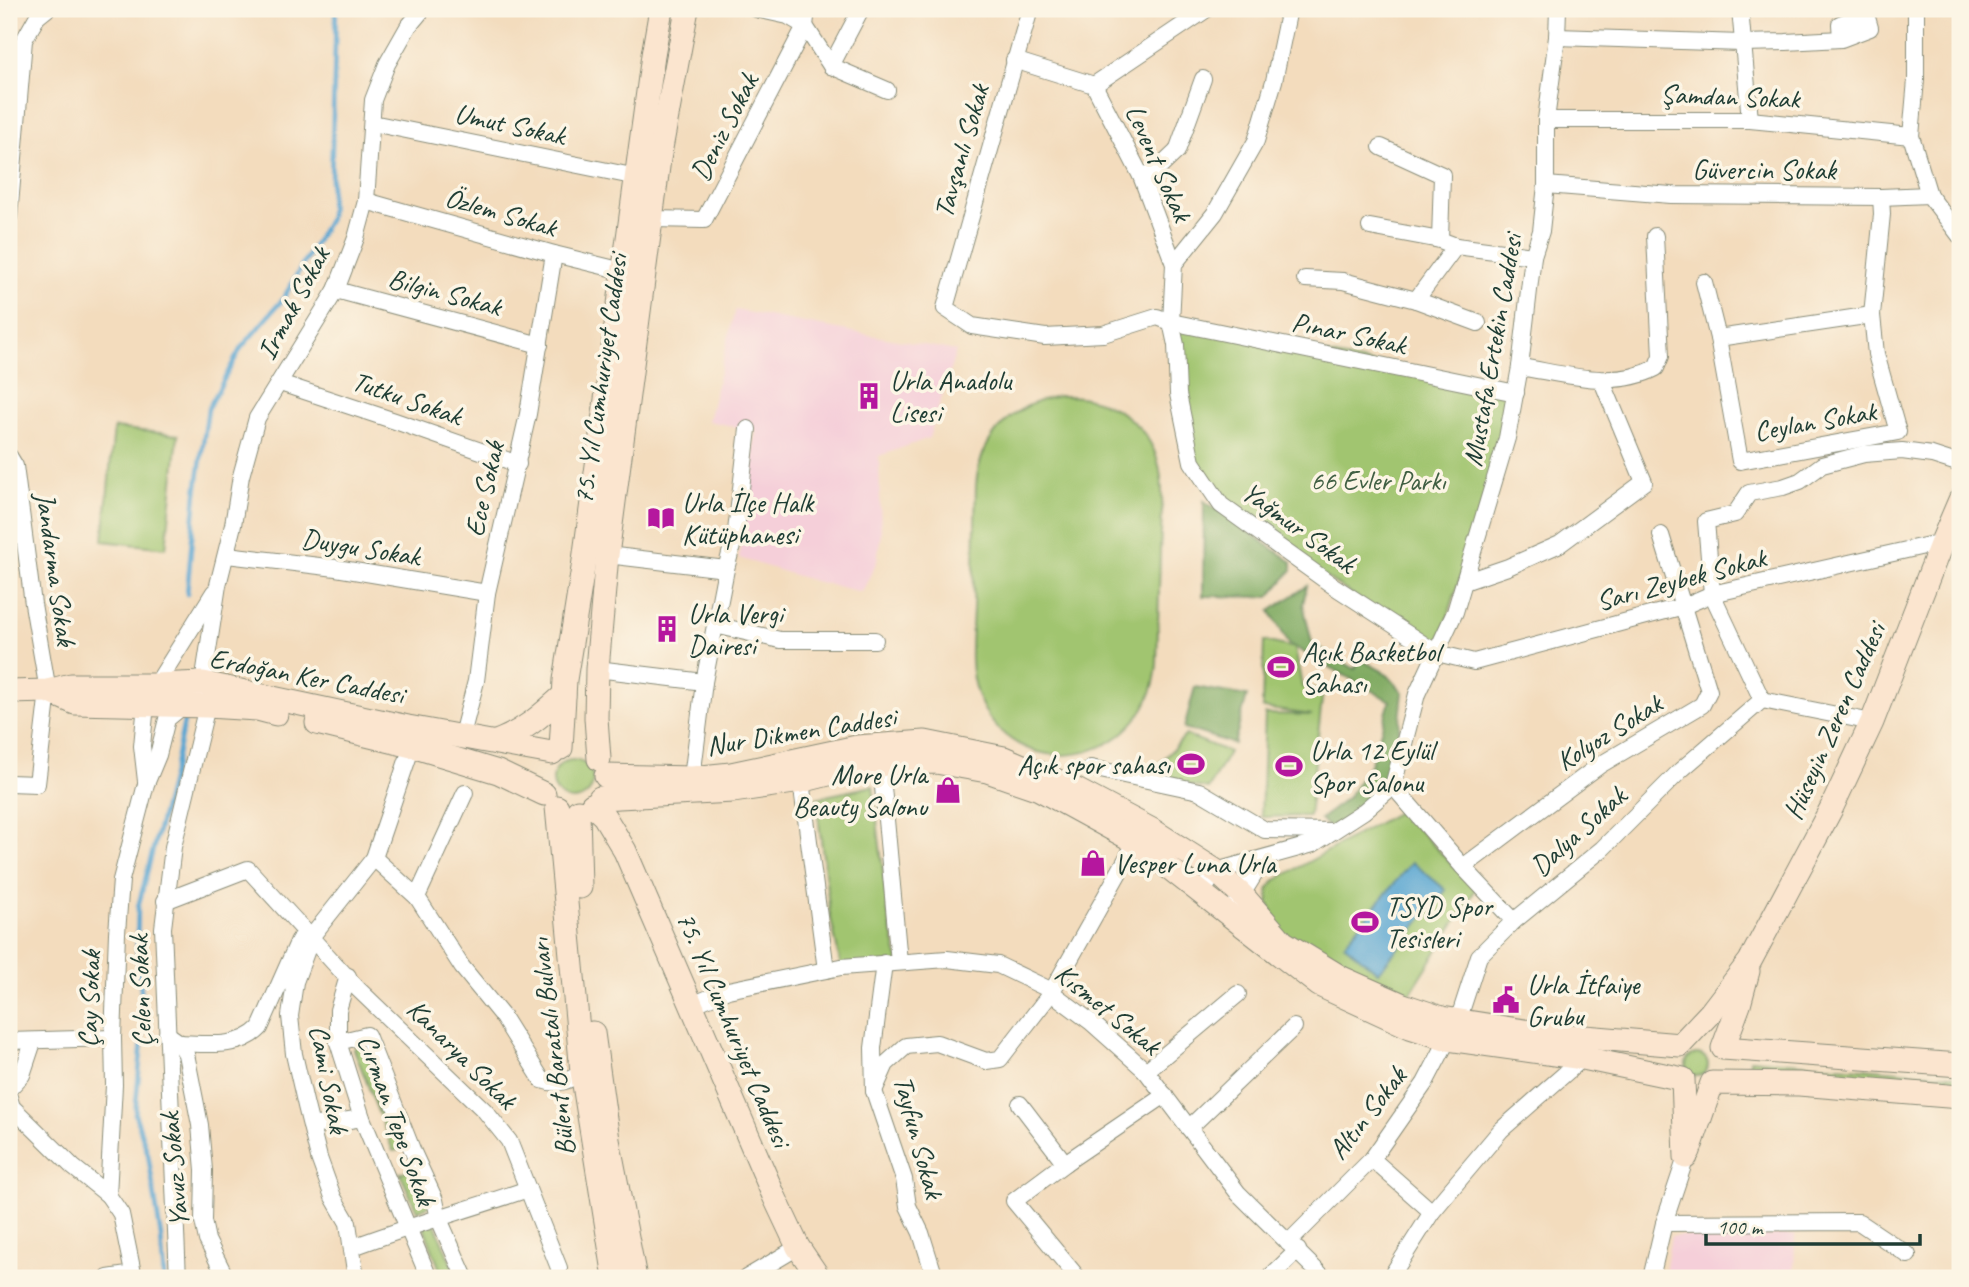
<svg xmlns="http://www.w3.org/2000/svg" width="1969" height="1287" font-family="Caveat,sans-serif">
<rect width="100%" height="100%" fill="#fcf5e5"/>
<filter id="ink" filterUnits="userSpaceOnUse"><feTurbulence type="fractalNoise" baseFrequency=".0143" numOctaves="2"/><feDisplacementMap in="SourceGraphic" scale="14" xChannelSelector="R" yChannelSelector="G"/><feConvolveMatrix kernelMatrix="1 2 1 2 8 2 1 2 1" color-interpolation-filters="sRGB"/></filter>
<filter id="wash" filterUnits="userSpaceOnUse"><feTurbulence type="fractalNoise" baseFrequency=".00686" numOctaves="4" result="noise"/><feDisplacementMap in="SourceGraphic" scale="28" xChannelSelector="R" yChannelSelector="G"/><feGaussianBlur stdDeviation="1.57" result="paint"/><feColorMatrix in="noise" values="0 0 0 0 0 0 0 0 0 0 0 0 0 0 0 0 0 1.4 0 .05"/><feComposite in="paint" operator="in"/></filter>
<g filter="url(#wash)">
<rect width="100%" height="100%" fill="#f3dcbd"/>
<g fill="#f5cfd9">
<polygon points="735,310 956,351 929,438 879,456 881,533 877,561 862,592 814,581 739,558 756,431 708,421"/>
<polygon points="1795,1235 1794,1278 1664,1278 1671,1236"/>
</g>
<g fill="#a1c56f" stroke="#608152" stroke-width="2">
<polygon points="1171,322 1516,393 1437,653 1221,505 1192,462"/>
<path d="M1059,396C1109,394 1155,425 1161,477C1164,501 1161,527 1160,552C1159,589 1158,627 1157,664C1149,767 1012,790 977,694C967,667 972,636 973,609C974,567 975,526 976,485C980,437 1012,404 1059,396Z"/>
<polygon points="114,428 178,435 166,548 103,541"/>
<polygon points="1264,641 1295,648 1302,687 1323,690 1309,816 1261,817 1265,714 1312,715 1262,708"/>
<polygon points="1186,735 1229,752 1208,789 1148,776"/>
<circle cx="573" cy="780" r="20"/>
<polygon points="873,786 888,914 899,962 841,967 830,914 816,798"/>
<polygon points="1400,811 1476,889 1403,1005 1283,942 1269,903 1268,889 1276,880"/>
<polygon points="361,1042 405,1149 393,1151 354,1049"/>
<circle cx="1697" cy="1065" r="11"/>
<polygon points="1750,1059 1960,1076 1960,1091 1749,1074"/>
<polygon points="413,1168 429,1206 417,1211 400,1173"/>
<polygon points="432,1217 457,1278 443,1278 422,1222"/>
</g>
<g fill="#80aa62" stroke="#50744b" stroke-width="2">
<polygon points="1204,501 1292,562 1292,570 1269,597 1203,596"/>
<polygon points="1307,586 1303,604 1312,643 1355,669 1360,659 1386,673 1403,692 1393,786 1334,831 1320,820 1348,797 1371,763 1390,701 1289,644 1270,611"/>
<polygon points="1195,687 1247,696 1234,744 1184,728"/>
</g>
<polygon fill="#59a6d2" stroke="#3c7283" stroke-width="2" points="1412,862 1446,890 1378,972 1344,944"/>
<g fill="none" stroke-linecap="round" stroke-linejoin="round">
<g stroke="#59a6d2" stroke-width="4.5">
<polyline points="187,594 196,493 208,409 241,348 283,299 330,217 336,9"/>
<polyline points="164,1278 161,1237 148,1154 135,1114 144,1020 137,949 138,907 175,765 186,712"/>
</g>
</g>
</g>
<g filter="url(#ink)">
<g fill="none" stroke-linecap="round" stroke-linejoin="round">
<defs>
<g id="street">
<polyline points="756,9 788,16 805,26 831,66 887,90"/>
<polyline points="1030,9 945,308 972,326 1045,337 1103,334 1157,317 1171,322 1516,393"/>
<polyline points="1289,9 1274,81 1256,141 1215,213 1174,264 1171,322 1176,345 1178,394 1192,462 1221,505 1332,585 1437,653 1474,662 1684,606 1712,594 1942,542"/>
<polyline points="1740,9 1750,120"/>
<polyline points="1916,9 1916,80 1911,136 1929,195 1960,236"/>
<polyline points="1557,37 1742,43 1786,42 1841,39 1870,28 1866,14 1840,24 1841,39"/>
<polyline points="1014,60 1094,85"/>
<polyline points="831,66 861,9"/>
<polyline points="1094,85 1141,176 1174,264"/>
<polyline points="1094,85 1207,9"/>
<polyline points="1546,120 1750,120 1911,136"/>
<polyline points="372,123 637,177"/>
<polyline points="1381,147 1442,175 1440,240"/>
<polyline points="1141,176 1155,172 1177,151 1203,79"/>
<polyline points="1546,185 1671,195 1881,197 1929,195"/>
<polyline points="366,201 554,254 623,271"/>
<polyline points="9,217 24,40 37,17 47,9"/>
<polyline points="651,219 704,220 805,26 807,9"/>
<polyline points="1370,227 1440,240 1456,246 1533,256"/>
<polyline points="1305,279 1343,281 1416,300 1456,246"/>
<polyline points="1704,282 1718,338 1740,461 1898,432 1876,354 1872,315 1882,214 1881,197"/>
<polyline points="336,290 540,345"/>
<polyline points="1416,300 1478,323"/>
<polyline points="1718,338 1872,315"/>
<path d="M1520,367C1565,374 1614,390 1656,368L1661,356L1655,236"/>
<polyline points="280,383 395,421 518,464"/>
<polyline points="9,456 15,466 33,604 48,691 37,784 9,783"/>
<polyline points="227,555 336,568 487,593"/>
<polyline points="607,555 726,569"/>
<polyline points="1464,582 1508,567 1560,544 1644,482 1602,381"/>
<polyline points="715,625 780,640 875,640"/>
<polyline points="597,669 704,682"/>
<polyline points="1872,722 1762,700 1712,594 1706,521 1735,514 1749,493 1783,487 1800,481 1822,465 1864,454 1902,451 1932,455 1960,464"/>
<polyline points="462,735 476,681 487,593 528,414 554,254"/>
<polyline points="881,765 899,962"/>
<polyline points="1091,768 1199,791 1265,830 1332,831"/>
<polyline points="692,778 704,682 726,569 736,531 748,429"/>
<polyline points="146,781 142,746 146,704 156,685 214,592"/>
<polyline points="801,781 826,970"/>
<polyline points="1393,786 1463,867 1514,921"/>
<path d="M374,858L417,897L462,967L502,1016L542,1080C557,1086 569,1081 582,1072"/>
<polyline points="1463,867 1600,765 1702,705 1709,691 1661,535"/>
<polyline points="1202,893 1216,871 1313,844 1364,811 1393,786 1417,694 1455,612 1507,438 1520,367 1533,256 1541,231 1546,185 1546,120 1557,37 1558,9"/>
<polyline points="417,897 465,793"/>
<polyline points="165,901 248,869 357,988 485,1111 509,1141 559,1268 558,1278"/>
<polyline points="1236,904 1264,859"/>
<polyline points="884,963 873,1048 874,1091 904,1179 908,1206 921,1233 935,1278"/>
<polyline points="348,976 338,1010 338,1042 362,1118 429,1278"/>
<polyline points="692,1005 728,990 841,967 947,959 998,965 1044,987 1091,1022 1146,1071 1238,1193 1324,1278"/>
<polyline points="1458,1021 1479,956 1514,921 1602,849 1681,770 1762,700"/>
<polyline points="167,1034 180,1043 186,1054 200,1125 204,1170 203,1221 207,1240 226,1278"/>
<polyline points="9,1041 113,1038"/>
<polyline points="338,1042 367,1035 413,1152 435,1200 439,1219 465,1278"/>
<path d="M180,1043C206,1044 240,1049 260,1028L299,940"/>
<polyline points="1146,1071 1238,994"/>
<polyline points="9,1089 22,1075 33,1042"/>
<polyline points="874,1091 886,1064 906,1046 937,1043 986,1061 1000,1059 1051,993 1136,842"/>
<polyline points="9,1097 12,1107 73,1167 108,1195"/>
<polyline points="1020,1104 1065,1163"/>
<polyline points="311,1126 362,1118"/>
<polyline points="1189,1128 1294,1027"/>
<polyline points="1372,1159 1432,1212"/>
<polyline points="1664,1223 1859,1222 1908,1255"/>
<polyline points="1288,1243 1372,1159 1425,1083 1448,1039"/>
<path d="M353,1247C411,1225 470,1209 528,1189"/>
<polyline points="108,1278 134,1274"/>
<polyline points="134,1278 121,1214 108,1195 114,1085 113,1038 117,933 121,880 146,784 158,755 167,719 184,705 203,683 218,585 233,525 241,476 257,418 336,290 356,238 366,201 373,100 387,64 408,27 423,9"/>
<polyline points="178,1278 163,928 173,847 207,706"/>
<polyline points="356,1278 348,1223 333,1197 319,1158 306,1106 294,1054 290,1016 295,982 312,936 374,858 412,746"/>
<polyline points="746,1278 798,1247"/>
<polyline points="1078,1278 1014,1201 1065,1163 1165,1095"/>
<polyline points="1269,1278 1298,1250"/>
<polyline points="1390,1278 1432,1212 1501,1130 1583,1058"/>
<polyline points="1651,1278 1664,1223 1686,1157"/>
</g>
<g id="secondary">
<polyline points="48,691 75,703 207,706 257,709 276,714"/>
<polyline points="9,692 48,691 71,685 156,685 203,683 408,727 552,753"/>
<polyline points="317,723 412,746 498,772 544,794"/>
<path d="M496,742C523,732 542,715 564,695"/>
<polyline points="561,748 565,680 583,568 653,55 661,9"/>
<polyline points="599,759 596,718 597,669 607,555 659,159 687,9"/>
<polyline points="606,776 692,778 731,774 857,747 925,742 1004,758 1067,785 1152,830 1216,871 1243,896 1283,942 1342,978 1403,1005 1442,1018 1537,1033 1680,1045 1711,1012 1750,961 1831,809 1872,722 1942,542 1960,500"/>
<polyline points="600,798 733,791 801,781 860,766 905,763 936,762 987,771 1039,789 1136,842 1319,985 1410,1027 1448,1039 1583,1058 1683,1079 1686,1157"/>
<polyline points="592,805 604,816 625,851 774,1196 798,1247 819,1278"/>
<polyline points="557,807 582,1072 615,1278"/>
<polyline points="578,811 580,887"/>
<polyline points="1748,971 1739,1005 1723,1048 1960,1065"/>
<polyline points="593,1033 608,1140 635,1278"/>
<polyline points="1689,1151 1712,1083 1799,1084 1960,1097"/>
</g>
</defs>
<use href="#street" stroke="#898c78" stroke-width="18"/>
<use href="#secondary" stroke="#898c78" stroke-width="25"/>
<use href="#street" stroke="#fff" stroke-width="16"/>
<use href="#secondary" stroke="#fbe5cf" stroke-width="23"/>
</g>
</g>
<defs>
<symbol id="building-bare" viewBox="-9 -9 18 18"><path d="M-4-6H4V6H1V3H-1V6H-4ZM-2.5-4.3h1.7v1.8h-1.7ZM.8-4.3h1.7v1.8H.8ZM-2.5-1h1.7V.8h-1.7ZM.8-1h1.7V.8H.8Z" fill="#b5179e" stroke="#fcf5e5" stroke-width="2.5" paint-order="stroke"/></symbol>
<symbol id="library-bare" viewBox="-9 -9 18 18"><path d="M-6-4Q-3-5.5-.7-3.5V5Q-3 3-6 4ZM6-4Q3-5.5 .7-3.5V5Q3 3 6 4Z" fill="#b5179e" stroke="#fcf5e5" stroke-width="2.5" paint-order="stroke"/></symbol>
<symbol id="stadium-bare" viewBox="-9 -9 18 18"><path d="M0-5a6.5 5 0 1 0 0 10a6.5 5 0 1 0 0-10ZM-3.5-1.8h7v3.6h-7Z" fill="#b5179e" stroke="#fcf5e5" stroke-width="2.5" paint-order="stroke"/></symbol>
<symbol id="shop-bare" viewBox="-9 -9 18 18"><path d="M-5-2.5h2.3a2.7 3.5 0 0 1 5.4 0H5L5.5 6h-11ZM-1.5-2.5h3a1.5 2.3 0 0 0-3 0Z" fill="#b5179e" stroke="#fcf5e5" stroke-width="2.5" paint-order="stroke"/></symbol>
<symbol id="civic-bare" viewBox="-9 -9 18 18"><path d="M-.6-6.5H3V-4.5H.6V-3L4-1V1h2V6H-6V1h2V-1L-.6-3ZM-1.2 2.5V6h2.4V2.5Z" fill="#b5179e" stroke="#fcf5e5" stroke-width="2.5" paint-order="stroke"/></symbol>
</defs>
<g fill-rule="evenodd">
<use href="#building-bare" x="850" y="377" width="38" height="38"/>
<use href="#library-bare" x="642" y="499" width="38" height="38"/>
<use href="#building-bare" x="648" y="610" width="38" height="38"/>
<use href="#stadium-bare" x="1262" y="648" width="38" height="38"/>
<use href="#stadium-bare" x="1172" y="745" width="38" height="38"/>
<use href="#stadium-bare" x="1270" y="747" width="38" height="38"/>
<use href="#shop-bare" x="929" y="771" width="38" height="38"/>
<use href="#shop-bare" x="1074" y="844" width="38" height="38"/>
<use href="#stadium-bare" x="1346" y="903" width="38" height="38"/>
<use href="#civic-bare" x="1487" y="981" width="38" height="38"/>
</g>
<g text-anchor="middle" dominant-baseline="central" stroke-width="7" stroke-linejoin="round" paint-order="stroke">
<g font-size="28" fill="#1f3d34" stroke="#fcf5e5">
<text transform="translate(1730 96) rotate(2)">Şamdan Sokak</text>
<text transform="translate(510 124) rotate(12)">Umut Sokak</text>
<text transform="translate(724 127) rotate(-63)">Deniz Sokak</text>
<text transform="translate(961 151) rotate(-74)">Tavşanlı Sokak</text>
<text transform="translate(1159 163) rotate(66)">Levent Sokak</text>
<text x="1764" y="169">Güvercin Sokak</text>
<text transform="translate(501 212) rotate(16)">Özlem Sokak</text>
<text transform="translate(445 292) rotate(15)">Bilgin Sokak</text>
<text transform="translate(293 303) rotate(-62)">Irmak Sokak</text>
<text transform="translate(1349 333) rotate(12)">Pınar Sokak</text>
<text transform="translate(1492 350) rotate(-80)">Mustafa Ertekin Caddesi</text>
<text transform="translate(600 379) rotate(-82)">75. Yıl Cumhuriyet Caddesi</text>
<text transform="translate(407 398) rotate(19)">Tutku Sokak</text>
<text transform="translate(1815 421) rotate(-10)">Ceylan Sokak</text>
<text transform="translate(484 489) rotate(-77)">Ece Sokak</text>
<text transform="translate(1299 527) rotate(36)">Yağmur Sokak</text>
<text transform="translate(361 547) rotate(9)">Duygu Sokak</text>
<text transform="translate(56 569) rotate(82)">Jandarma Sokak</text>
<text transform="translate(1681 579) rotate(-15)">Sarı Zeybek Sokak</text>
<text transform="translate(307 676) rotate(11)">Erdoğan Ker Caddesi</text>
<text transform="translate(1834 721) rotate(-66)">Hüseyin Zeren Caddesi</text>
<text transform="translate(801 731) rotate(-9)">Nur Dikmen Caddesi</text>
<text transform="translate(1609 732) rotate(-32)">Kolyoz Sokak</text>
<text transform="translate(1578 831) rotate(-42)">Dalya Sokak</text>
<text transform="translate(140 991) rotate(-92)">Çelen Sokak</text>
<text transform="translate(89 999) rotate(-88)">Çay Sokak</text>
<text transform="translate(1108 1009) rotate(39)">Kısmet Sokak</text>
<text transform="translate(734 1029) rotate(67)">75. Yıl Cumhuriyet Caddesi</text>
<text transform="translate(552 1047) rotate(-97)">Bülent Baratalı Bulvarı</text>
<text transform="translate(462 1054) rotate(45)">Kanarya Sokak</text>
<text transform="translate(329 1079) rotate(79)">Cami Sokak</text>
<text transform="translate(1367 1113) rotate(-52)">Altın Sokak</text>
<text transform="translate(397 1120) rotate(70)">Cırman Tepe Sokak</text>
<text transform="translate(919 1137) rotate(75)">Tayfun Sokak</text>
<text transform="translate(174 1170) rotate(-95)">Yavuz Sokak</text>
</g>
<g font-size="28" fill="#1f3d34" stroke="#fcf5e5" text-anchor="start">
<text x="890" y="380">Urla Anadolu<tspan x="890" dy="32">Lisesi</tspan></text>
<text x="682" y="502">Urla İlçe Halk<tspan x="682" dy="32">Kütüphanesi</tspan></text>
<text x="688" y="613">Urla Vergi<tspan x="688" dy="32">Dairesi</tspan></text>
<text x="1302" y="651">Açık Basketbol<tspan x="1302" dy="32">Sahası</tspan></text>
<text x="1310" y="750">Urla 12 Eylül<tspan x="1310" dy="32">Spor Salonu</tspan></text>
<text x="1170" y="764" text-anchor="end">Açık spor sahası</text>
<text x="927" y="774" text-anchor="end">More Urla<tspan x="927" dy="32">Beauty Salonu</tspan></text>
<text x="1114" y="863">Vesper Luna Urla</text>
<text x="1386" y="906">TSYD Spor<tspan x="1386" dy="32">Tesisleri</tspan></text>
<text x="1527" y="984">Urla İtfaiye<tspan x="1527" dy="32">Grubu</tspan></text>
</g>
<g font-size="28" fill="#405f43" stroke="#fcf5e5">
<text x="1378" y="480">66 Evler Parkı</text>
</g>
</g>
<rect width="1969" height="1287" fill="none" stroke="#fcf5e5" stroke-width="35"/>
<path d="M1706 1234v10h214v-10" fill="none" stroke="#1f3d34" stroke-width="3.5"/>
<text x="1717" y="1234" font-size="21" fill="#1f3d34" stroke="#fcf5e5" stroke-width="5" paint-order="stroke">100 m</text>
</svg>
